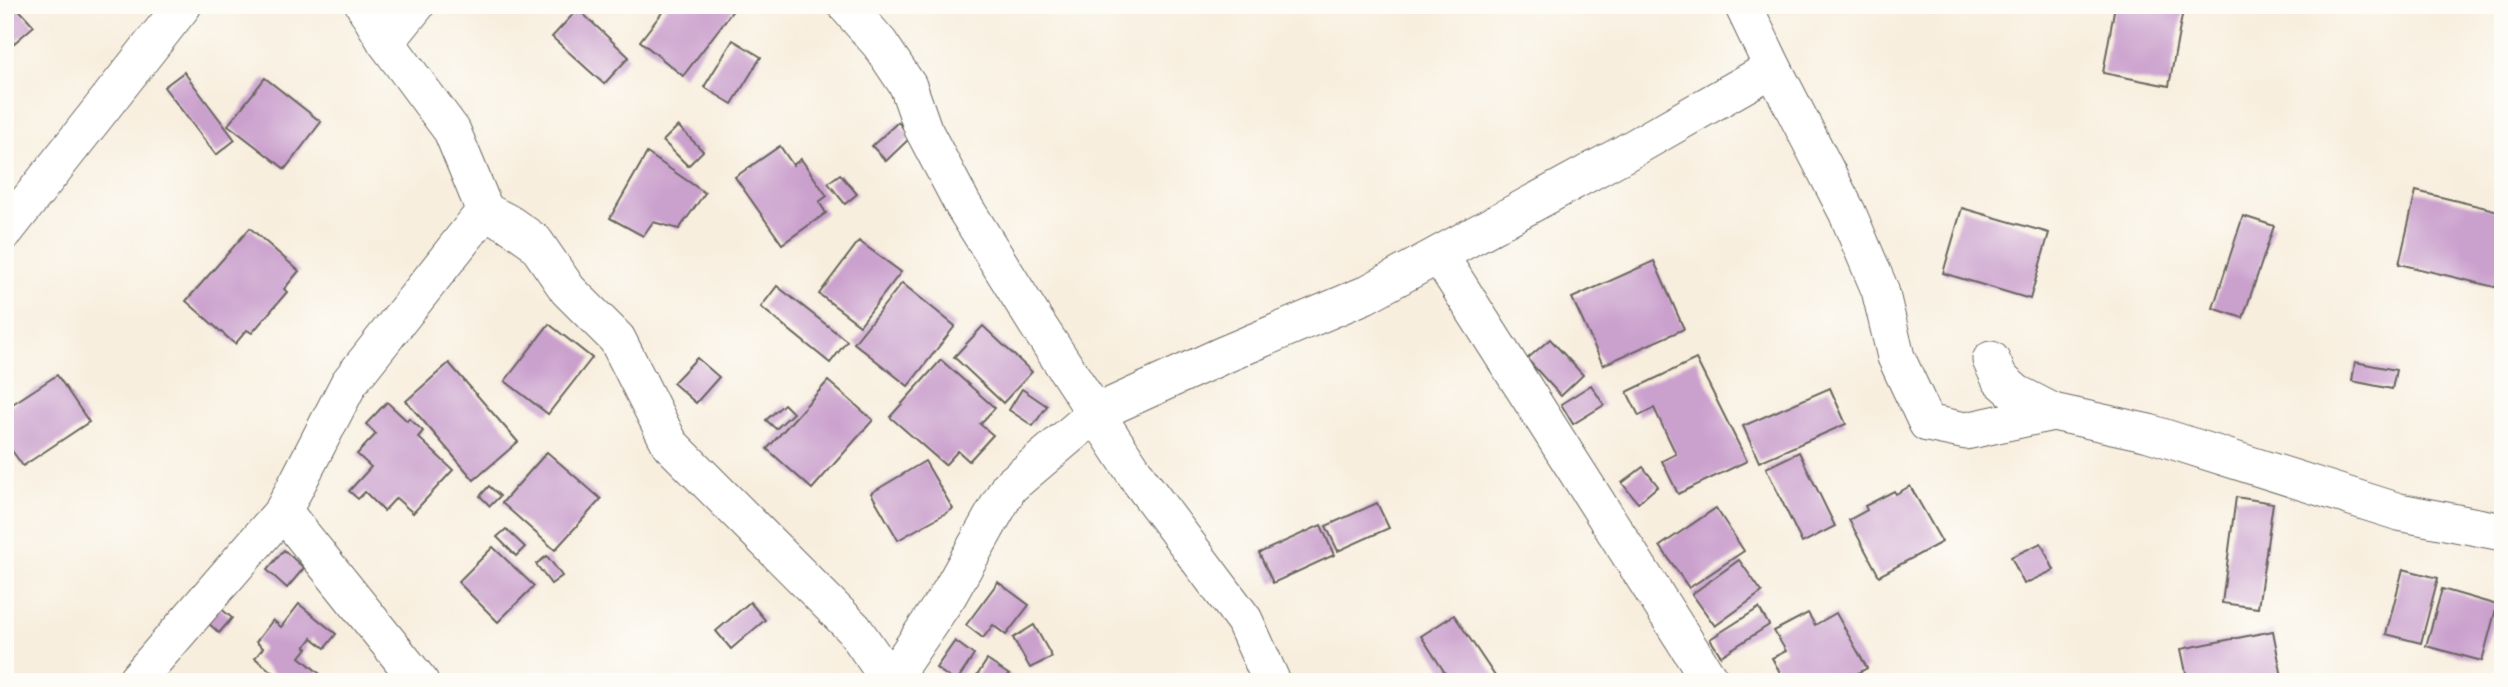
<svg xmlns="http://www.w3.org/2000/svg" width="2508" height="687" font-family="'Playpen Sans',sans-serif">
<rect width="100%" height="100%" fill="#fdfcf7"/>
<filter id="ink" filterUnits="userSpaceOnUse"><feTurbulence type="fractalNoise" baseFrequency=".0143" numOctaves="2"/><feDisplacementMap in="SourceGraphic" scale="14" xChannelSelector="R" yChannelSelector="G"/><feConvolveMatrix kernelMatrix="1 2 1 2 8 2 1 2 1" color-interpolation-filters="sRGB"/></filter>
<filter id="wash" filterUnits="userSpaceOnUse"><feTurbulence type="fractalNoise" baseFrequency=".00686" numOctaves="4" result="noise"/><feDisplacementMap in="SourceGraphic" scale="28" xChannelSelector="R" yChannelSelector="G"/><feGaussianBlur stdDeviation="1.57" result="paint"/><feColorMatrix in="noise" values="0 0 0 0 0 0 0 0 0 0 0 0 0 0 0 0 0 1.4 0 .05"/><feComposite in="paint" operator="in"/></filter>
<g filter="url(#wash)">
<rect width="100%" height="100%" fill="#f8eede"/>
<g id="blocks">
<g fill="#caa0cd">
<polygon points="5,5 15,5 34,26 5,51"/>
<polygon points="668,5 737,5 683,76 640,41"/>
<polygon points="2115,5 2184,5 2169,86 2103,73"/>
<polygon points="578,9 629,57 604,84 552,37"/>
<polygon points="733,40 761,57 732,104 704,87"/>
<polygon points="184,72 235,140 216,155 164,87"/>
<polygon points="265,78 321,122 285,169 228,125"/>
<polygon points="898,122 911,137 886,161 872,146"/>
<polygon points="678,126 703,151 688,166 663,141"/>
<polygon points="780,146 793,165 801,159 827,196 819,202 826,213 782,244 735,177"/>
<polygon points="647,153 705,193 679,229 653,222 643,236 610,218"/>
<polygon points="840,174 857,194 845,204 828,183"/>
<polygon points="2416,191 2503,212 2503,289 2399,264"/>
<polygon points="1962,208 2049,233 2030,299 1943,273"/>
<polygon points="2243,216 2274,226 2243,318 2213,308"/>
<polygon points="250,228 299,271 284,289 287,292 252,333 247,330 235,344 186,301"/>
<polygon points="859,241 901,272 860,325 819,294"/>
<polygon points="1654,261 1684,329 1603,365 1572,298"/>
<polygon points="902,283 955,326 908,386 854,343"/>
<polygon points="777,286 847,341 830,363 761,307"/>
<polygon points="549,324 592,358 548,414 505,381"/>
<polygon points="983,326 1032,372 1003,403 954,357"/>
<polygon points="1550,339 1583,375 1561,396 1527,359"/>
<polygon points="697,358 719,377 696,403 673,383"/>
<polygon points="1696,359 1747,461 1678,494 1662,461 1676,454 1654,408 1639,416 1627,392"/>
<polygon points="941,360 995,408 980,424 993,435 969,461 958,451 945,465 890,417"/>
<polygon points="2355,362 2396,370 2392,389 2352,381"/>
<polygon points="449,363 518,442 474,480 406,401"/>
<polygon points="57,375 89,422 23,466 5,441 5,409"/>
<polygon points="828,381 873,420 812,489 767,449"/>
<polygon points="1591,385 1604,405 1573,424 1561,404"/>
<polygon points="1830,388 1846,424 1759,462 1743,426"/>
<polygon points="1022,389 1047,406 1033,426 1009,410"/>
<polygon points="387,402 407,421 409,418 423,431 418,437 453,470 413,513 396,498 384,511 365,492 358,499 349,491 371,467 357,454 376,434 366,424"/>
<polygon points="784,404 793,413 776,429 766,420"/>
<polygon points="547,452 601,499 555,550 502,503"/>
<polygon points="1799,452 1835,526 1802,543 1766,468"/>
<polygon points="925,461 953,509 898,540 871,493"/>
<polygon points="1643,467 1658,486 1638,503 1622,483"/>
<polygon points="489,486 500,496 490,506 480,496"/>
<polygon points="1910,486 1942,542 1879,576 1849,520 1867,510 1865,506 1894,491 1896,494"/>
<polygon points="2236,497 2273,503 2258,608 2222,603"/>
<polygon points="1377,503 1389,528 1338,551 1326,526"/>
<polygon points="1716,508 1744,551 1689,588 1660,546"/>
<polygon points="1321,525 1334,555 1273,583 1259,553"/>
<polygon points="506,529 525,547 516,556 497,537"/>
<polygon points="2041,543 2054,570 2024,584 2011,557"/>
<polygon points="493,547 534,586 498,622 458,582"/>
<polygon points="284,550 304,568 287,588 267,570"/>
<polygon points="547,556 562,576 551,584 536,564"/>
<polygon points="1739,560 1762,592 1715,626 1692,594"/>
<polygon points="2403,569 2438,578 2421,643 2386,634"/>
<polygon points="998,582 1029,605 1006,635 993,625 983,638 966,625"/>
<polygon points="2442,589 2497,605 2482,661 2426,646"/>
<polygon points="750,602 765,620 731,649 716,631"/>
<polygon points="299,604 336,634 325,648 312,638 305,647 307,648 300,657 320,674 314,682 284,682 255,658 263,648 256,642 273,620 281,627"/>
<polygon points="218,606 232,618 219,633 205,620"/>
<polygon points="1759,608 1769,625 1721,656 1710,639"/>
<polygon points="1808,613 1815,625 1836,613 1867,668 1842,682 1785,682 1772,658 1786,651 1774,631"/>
<polygon points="1454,615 1499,682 1451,682 1421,636"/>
<polygon points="1034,625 1052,657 1030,668 1013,638"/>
<polygon points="2273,631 2283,682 2188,682 2181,649"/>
<polygon points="955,641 974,655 956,682 936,668"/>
<polygon points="987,660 1020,682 973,682"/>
</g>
</g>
</g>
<g filter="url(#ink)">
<use href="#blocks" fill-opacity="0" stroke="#696660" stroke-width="2"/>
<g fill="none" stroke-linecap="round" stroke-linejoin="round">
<defs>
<g id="minor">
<polyline points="364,5 386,42 452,131 485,211 508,223 535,242 568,290 617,339 670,444 854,629 890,681 949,594 1009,487 1096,413 1221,356 1365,295 1625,153 1773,68 1743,5"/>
<polyline points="846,5 880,44 908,86 923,129 963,205 1035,321 1140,481 1244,620 1272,682"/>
<polyline points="386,42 416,5"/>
<polyline points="1773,68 1847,212 1880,290 1896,357 1927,423 1966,431 2053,412"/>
<polyline points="5,231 183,5"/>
<polyline points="1439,255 1711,682"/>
<polyline points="1991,360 2000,379 2016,393 2053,412 2149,433 2399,512 2503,532"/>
<polyline points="283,511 420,682"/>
<polyline points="135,682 283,511 349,383 485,211"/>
</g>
</defs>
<use href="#minor" stroke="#696660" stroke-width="39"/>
<use href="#minor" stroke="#fff" stroke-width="37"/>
</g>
</g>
<rect width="2508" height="687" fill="none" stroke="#fdfcf7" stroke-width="28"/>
</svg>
